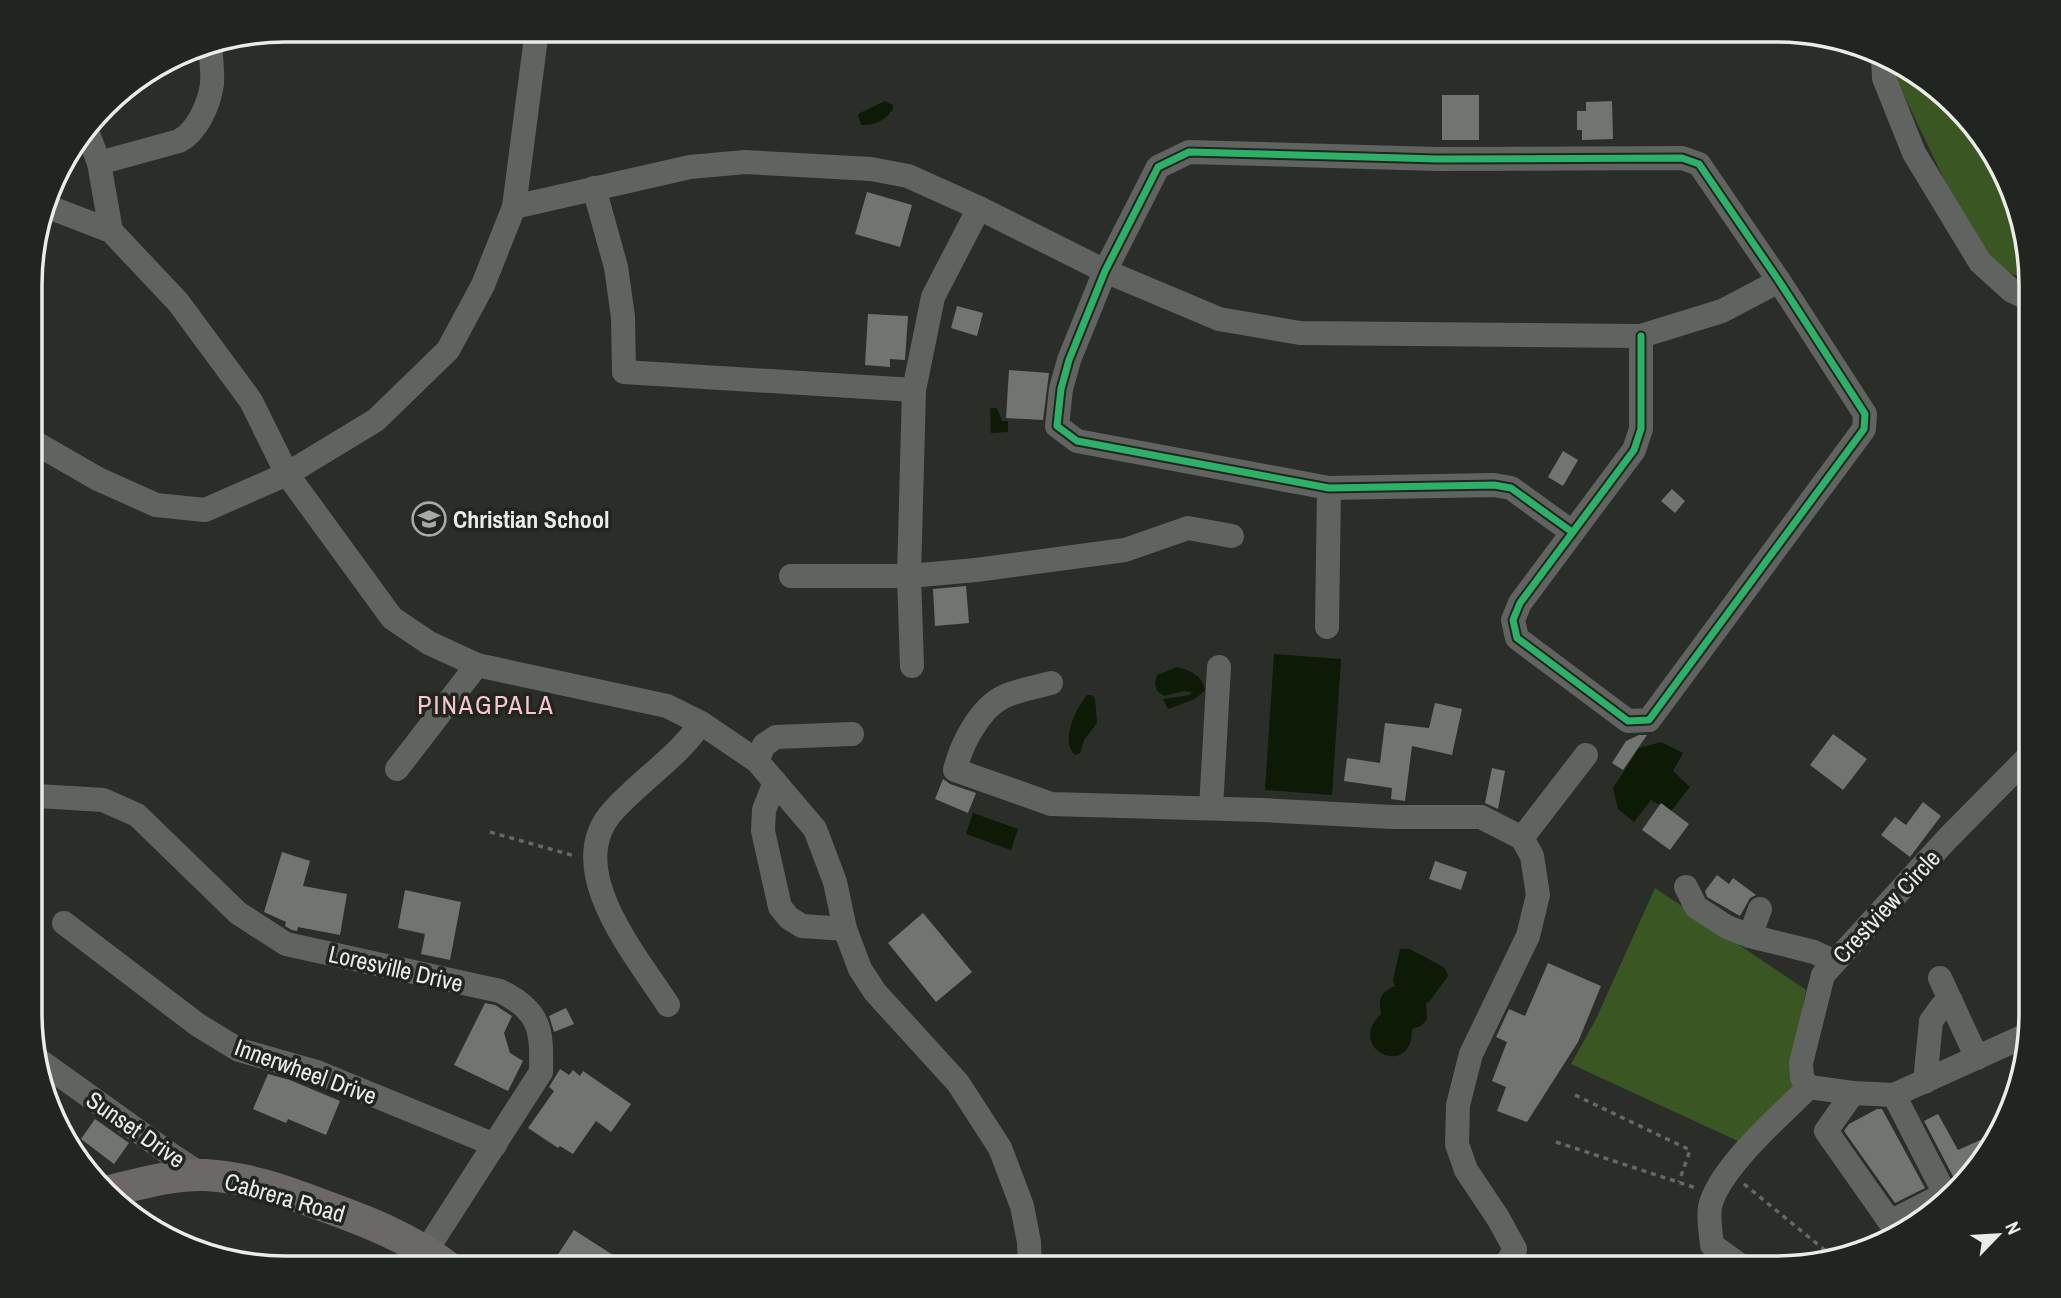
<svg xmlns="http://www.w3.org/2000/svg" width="2061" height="1298" font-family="'Archivo Narrow',sans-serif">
<rect width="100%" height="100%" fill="#2b2d29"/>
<g fill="#3a5623">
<polygon points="1886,58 1918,73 1997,157 2031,268 2031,282 1995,266 1953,198"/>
<polygon points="1655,888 1806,990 1791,1064 1793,1086 1742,1143 1571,1064 1596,1019"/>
</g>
<g fill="#0d1a05">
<path d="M885,101L893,105V109C886,120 874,126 861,125L858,115L860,113Z"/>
<polygon points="990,408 997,408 1002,421 1008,421 1008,432 991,433"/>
<polygon points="1274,654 1341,659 1332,795 1265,790"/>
<path d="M1177,667C1190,670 1203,676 1205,690L1195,699L1168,709L1163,699L1190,695L1192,692L1185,691L1164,696L1157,691L1155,683L1157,675Z"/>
<path d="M1087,695H1092L1095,698L1097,723L1084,740L1080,753L1075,755C1060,741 1076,708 1087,695Z"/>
<polygon points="1661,742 1683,753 1673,771 1690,787 1671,811 1651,800 1634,822 1618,809 1613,788 1639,748"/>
<polygon points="973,813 1018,829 1011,850 966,834"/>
<path d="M1400,949H1410L1445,968L1448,976L1429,1002L1426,1003L1427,1019L1421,1026L1412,1029C1413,1081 1344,1049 1381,1014C1378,998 1381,992 1395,986L1393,980Z"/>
</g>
<g fill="#727471">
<rect x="1442" y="95" width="37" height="45"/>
<polygon points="1612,101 1613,139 1582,140 1582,130 1577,130 1577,111 1586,111 1586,102"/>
<polygon points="867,192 912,205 900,247 855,234"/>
<polygon points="957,306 983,313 977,336 951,328"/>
<polygon points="868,314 908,316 905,360 890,359 890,367 865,365"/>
<polygon points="1009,370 1049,373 1043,420 1006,418"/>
<polygon points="1563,451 1578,460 1563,486 1548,477"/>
<polygon points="1672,489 1685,501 1675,513 1661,501"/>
<polygon points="966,586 969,623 935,626 933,589"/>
<polygon points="1435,703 1462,709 1452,755 1412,746 1405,801 1391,799 1392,788 1344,781 1347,758 1380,763 1385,723 1429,728"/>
<polygon points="1833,734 1867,759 1843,790 1810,765"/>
<polygon points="1639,735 1647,735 1623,770 1612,763 1626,741"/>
<polygon points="1492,768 1505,771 1498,809 1485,803"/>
<polygon points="943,779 950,784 976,793 968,813 935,799"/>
<polygon points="1923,802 1941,816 1910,857 1881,835 1895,817 1906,825"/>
<polygon points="1661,803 1689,824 1670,850 1642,830"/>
<polygon points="282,852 310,861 303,886 347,894 340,935 298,927 297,931 292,930 285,926 286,922 264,912"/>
<polygon points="1435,861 1467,872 1461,890 1429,879"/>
<polygon points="1717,875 1729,884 1733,878 1756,895 1750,898 1740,916 1707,897 1705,891"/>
<polygon points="405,890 461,902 450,960 421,954 425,934 398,928"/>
<polygon points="923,913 972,972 936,1002 888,943"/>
<polygon points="1548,963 1601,986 1578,1042 1527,1122 1497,1111 1506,1087 1492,1081 1507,1042 1496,1037 1509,1009 1525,1016"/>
<polygon points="485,1003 495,1005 512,1016 504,1033 510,1053 523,1061 508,1091 454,1065"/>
<polygon points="566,1008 574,1024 554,1032 549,1016"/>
<polygon points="560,1069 569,1075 573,1070 580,1076 583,1071 631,1104 611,1132 596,1121 573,1154 560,1146 558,1148 528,1128 554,1091 549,1087"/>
<polygon points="268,1074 290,1080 340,1101 326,1135 288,1119 286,1123 253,1109"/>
<polygon points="1877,1109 1882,1109 1925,1188 1895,1203 1844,1131 1849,1124"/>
<polygon points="1938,1114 1958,1150 1996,1133 1988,1155 1957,1184 1924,1121"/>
<polygon points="95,1119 129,1143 114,1164 81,1139"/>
<polygon points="574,1230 613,1255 626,1255 626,1264 633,1268 549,1268"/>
</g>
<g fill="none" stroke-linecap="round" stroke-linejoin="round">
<g stroke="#676866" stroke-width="3.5" stroke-dasharray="5 5" stroke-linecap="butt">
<polyline points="490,832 575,856"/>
<polyline points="1575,1095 1690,1150 1679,1182"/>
<polyline points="1556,1142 1696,1188"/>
<polyline points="1744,1184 1832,1256"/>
</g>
<g stroke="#616360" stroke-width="24">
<polyline points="1883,57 1884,78 1914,153 1980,262 2012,291 2031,300"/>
<polyline points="87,131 99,163 111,231"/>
<path d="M99,163L179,141C197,132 209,105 212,84C213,72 211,57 210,45"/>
<polyline points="594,188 616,267 623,317 624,372 914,390"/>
<polyline points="46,206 111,231 178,302 251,401 287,474 392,618 429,643 477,665 667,706 701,723 757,761 815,829 835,882 845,929 860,969 875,992 958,1083 1000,1148 1022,1206 1029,1242 1030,1268"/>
<polyline points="514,207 690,167 745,162 871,169 908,176 979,208 1105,271 1219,319 1300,333 1641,336 1722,311 1779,281"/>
<polyline points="32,441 98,479 156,505 205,510 287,474 376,420 448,350 483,285 514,207 537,30"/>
<polyline points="1572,532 1511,488 1494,485 1329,488 1077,441 1057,426 1061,389 1069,360 1105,271 1158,167 1189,152 1437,159 1682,158 1699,164 1779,281 1865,414 1864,429 1649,720 1628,721 1517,638 1513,620 1520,603 1634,450 1641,429 1641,336"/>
<polyline points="791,576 909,576 976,570 1125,550 1188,528 1232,536"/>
<polyline points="1327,627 1329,488"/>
<polyline points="912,666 909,576 914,390 933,297 979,208"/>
<path d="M1051,683C1036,687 1018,690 1003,697C979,709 961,745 955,770L1051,804L1262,810L1392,817H1481L1522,838L1532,856L1538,895L1528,936L1471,1054L1458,1105L1457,1144L1466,1170L1498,1218L1515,1249L1506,1265L1502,1268"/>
<polyline points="757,761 764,745 776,737 852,734"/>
<polyline points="397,769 477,665"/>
<polyline points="775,782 764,810 763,831 780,907 789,918 802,926 845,929"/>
<path d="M32,798L38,796L103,800L137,815L238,913L286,944L500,991C541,1011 542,1030 541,1072L426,1251"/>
<polyline points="1211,808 1219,667"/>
<polyline points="1522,838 1586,755"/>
<polyline points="1686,887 1696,907 1727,927 1750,936 1814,952 1833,961"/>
<polyline points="64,923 198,1025 239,1050 317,1072 495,1145"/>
<polyline points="1750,936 1760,909"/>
<polyline points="1940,978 1977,1058"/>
<path d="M668,1005C636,955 560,867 614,810C642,779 677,758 701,723"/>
<polyline points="36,1058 170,1154 202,1175"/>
<polyline points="1925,1082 1931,1021 1942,1006 1951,1001"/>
<polyline points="1809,1087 1802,1078 1801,1063 1823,975 1947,839 2031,754"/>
<polyline points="1809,1087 1853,1093 1894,1095 2029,1034"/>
<polyline points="1853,1093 1826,1131 1890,1222 1945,1194 1894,1095"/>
<path d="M1744,1268L1712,1245C1711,1233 1708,1219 1710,1207C1718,1169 1781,1115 1809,1087"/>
</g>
<path stroke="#6c6866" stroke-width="32" d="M109,1191C140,1184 173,1174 205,1175C245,1177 282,1190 319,1204C366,1221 409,1237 449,1268"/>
<defs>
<polyline id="cycleway" points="1572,532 1511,488 1494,485 1329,488 1077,441 1057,426 1061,389 1069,360 1105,271 1158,167 1189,152 1437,159 1682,158 1699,164 1779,281 1865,414 1864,429 1649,720 1628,721 1517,638 1513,620 1520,603 1634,450 1641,429 1641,336"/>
</defs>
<use href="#cycleway" stroke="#21251f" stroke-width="11"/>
<use href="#cycleway" stroke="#2db169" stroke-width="7"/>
</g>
<defs>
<symbol id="school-ring" viewBox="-11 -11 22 22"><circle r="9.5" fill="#21251f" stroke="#a7a9a5" stroke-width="1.5"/><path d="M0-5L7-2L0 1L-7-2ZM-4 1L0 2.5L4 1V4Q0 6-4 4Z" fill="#a7a9a5"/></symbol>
</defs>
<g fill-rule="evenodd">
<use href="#school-ring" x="410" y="500" width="38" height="38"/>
</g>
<g text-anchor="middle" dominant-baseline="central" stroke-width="7" stroke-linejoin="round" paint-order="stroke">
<g font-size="24" font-weight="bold" fill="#eaece8" stroke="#21251f" text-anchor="start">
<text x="453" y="519">Christian School</text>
</g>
<g font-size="24" fill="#eaece8" stroke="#21251f">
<text transform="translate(1886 906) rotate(-47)">Crestview Circle</text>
<text transform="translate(396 968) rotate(13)">Loresville Drive</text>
<text transform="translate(306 1071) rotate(20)">Innerwheel Drive</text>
<text transform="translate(136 1129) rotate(35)">Sunset Drive</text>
<text transform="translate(285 1197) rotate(16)">Cabrera Road</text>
</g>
<g font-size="26" letter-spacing="2" fill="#fbc6ce" stroke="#21251f">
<text x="486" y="704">PINAGPALA</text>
</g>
</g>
<path d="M0 0H2061V1298H0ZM285 42H1776A243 243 0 0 1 2019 285V1013A243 243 0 0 1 1776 1256H285A243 243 0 0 1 42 1013V285A243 243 0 0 1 285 42Z" fill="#21251f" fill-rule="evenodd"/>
<path fill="none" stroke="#eaece8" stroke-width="3.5" d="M285 42H1776A243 243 0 0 1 2019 285V1013A243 243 0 0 1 1776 1256H285A243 243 0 0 1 42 1013V285A243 243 0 0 1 285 42Z"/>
<g transform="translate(1998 1235) rotate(65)" stroke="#21251f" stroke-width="5" paint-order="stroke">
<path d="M0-5L12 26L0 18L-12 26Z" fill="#eaece8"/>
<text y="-10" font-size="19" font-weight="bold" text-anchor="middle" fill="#eaece8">N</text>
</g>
</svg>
